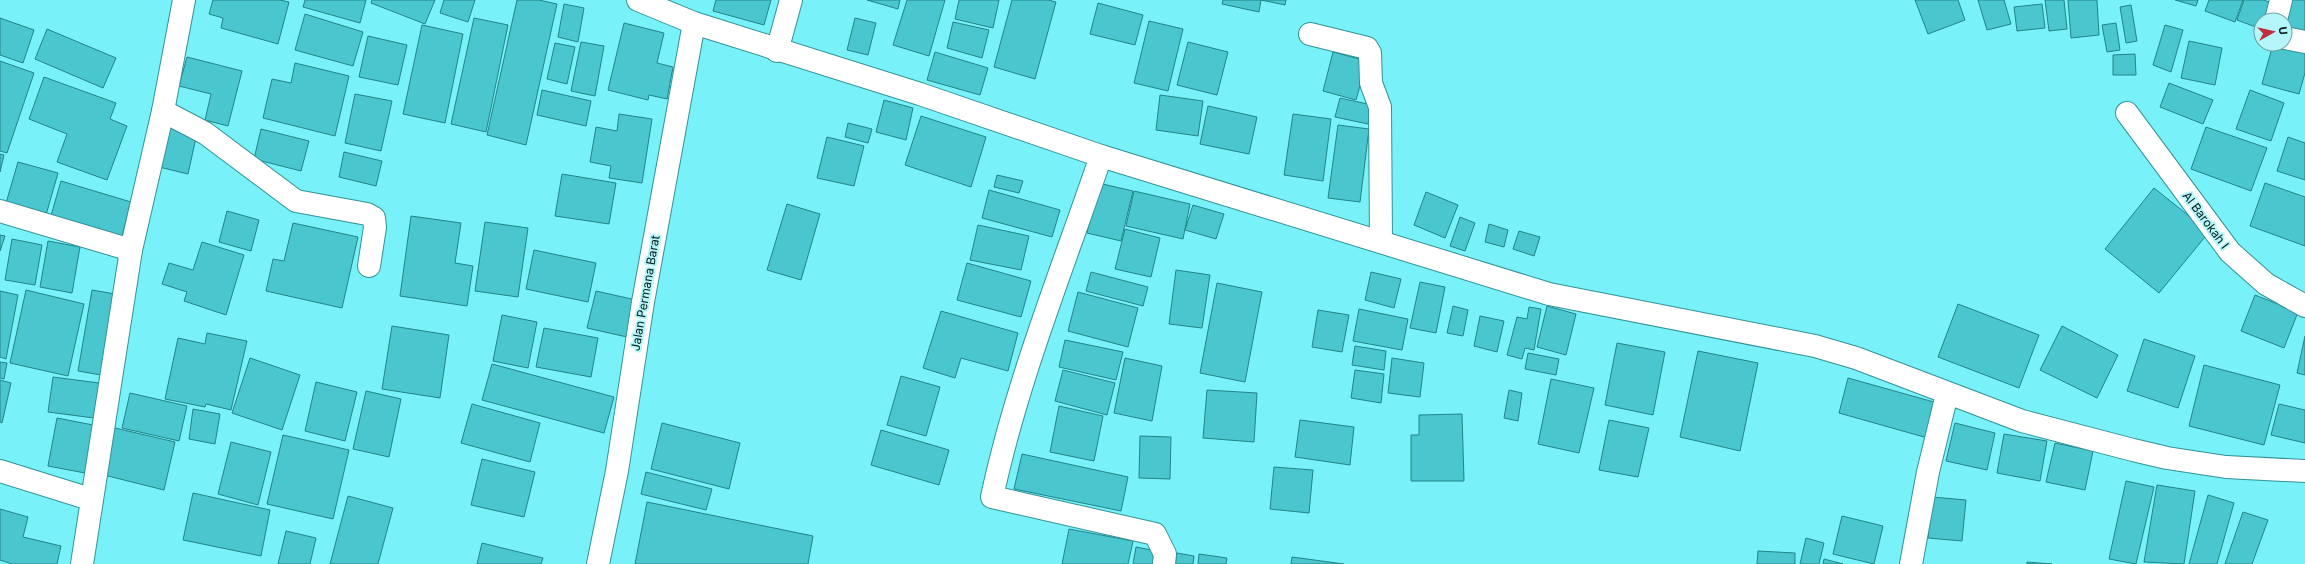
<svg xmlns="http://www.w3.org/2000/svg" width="2305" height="564" font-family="Inter,sans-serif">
<rect width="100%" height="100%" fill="#79f1f8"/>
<g fill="#4ac6ce" stroke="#218489">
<polygon points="213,0 280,0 289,2 278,44 221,28 223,18 209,14"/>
<polygon points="305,0 366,0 360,23 303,7"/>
<polygon points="372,0 435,0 425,24 371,3"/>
<polygon points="444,0 475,0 468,22 440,13"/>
<polygon points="517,0 539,0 557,4 526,145 487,135"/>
<polygon points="716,0 771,0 764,25 713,11"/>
<polygon points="867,0 900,0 898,9"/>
<polygon points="907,0 945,0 929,56 893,45"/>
<polygon points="959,0 999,0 993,28 955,19"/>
<polygon points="1012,0 1048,0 1056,2 1035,79 994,67"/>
<polygon points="1223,0 1286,0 1285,5 1261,0 1259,12 1222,4"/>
<polygon points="1915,0 1958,0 1965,20 1928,34"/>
<polygon points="1978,0 2004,0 2011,24 1987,30"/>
<polygon points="2045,0 2064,0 2067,29 2049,31"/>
<polygon points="2068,0 2097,0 2099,35 2071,38"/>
<polygon points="2175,0 2198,0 2196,6"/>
<polygon points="2209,0 2243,0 2235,22 2205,11"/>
<polygon points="2244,0 2264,0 2276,5 2270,20 2261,20 2261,29 2237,20"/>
<polygon points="2288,0 2305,0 2305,34 2285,28"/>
<polygon points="1098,3 1143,15 1135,45 1090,34"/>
<polygon points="564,4 584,8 578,42 558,37"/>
<polygon points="2042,4 2045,28 2017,31 2014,7"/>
<polygon points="2131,5 2137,41 2126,43 2120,7"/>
<polygon points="305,14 363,32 353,66 295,50"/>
<polygon points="0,18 34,30 23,63 0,55"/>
<polygon points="474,18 508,25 486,132 451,124"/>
<polygon points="855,18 876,23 868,55 847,50"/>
<polygon points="1149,21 1183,29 1168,91 1134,83"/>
<polygon points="953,22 989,30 982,58 947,48"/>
<polygon points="624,23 664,33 657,63 673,67 667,99 649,95 648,100 608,90"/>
<polygon points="2116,23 2120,50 2107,52 2102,25"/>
<polygon points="422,25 463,34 445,123 403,114"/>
<polygon points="2165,25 2183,30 2171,72 2153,65"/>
<polygon points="47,29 116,58 103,88 35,59"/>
<polygon points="368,36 407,45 398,85 359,77"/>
<polygon points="2189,41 2222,48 2215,85 2181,78"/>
<polygon points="581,42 604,46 595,96 571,91"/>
<polygon points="1188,42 1228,52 1217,95 1177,85"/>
<polygon points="555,43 575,47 567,84 547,79"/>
<polygon points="2273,44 2305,45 2305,73 2299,94 2262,84"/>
<polygon points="935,52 988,68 980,95 927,80"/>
<polygon points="1333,52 1367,61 1356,100 1323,91"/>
<polygon points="2135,54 2136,75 2113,75 2113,55"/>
<polygon points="187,57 242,71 228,126 205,120 211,94 179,86"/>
<polygon points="0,61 34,73 7,153 0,151"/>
<polygon points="295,63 349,76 335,136 263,118 272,79 291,83"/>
<polygon points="44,77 116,103 110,119 127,126 107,180 57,162 67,134 29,119"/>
<polygon points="2169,83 2213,100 2203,124 2160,107"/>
<polygon points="542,90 591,101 586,126 537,115"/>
<polygon points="2250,90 2284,103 2271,141 2236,129"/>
<polygon points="355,94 392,101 381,151 345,143"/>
<polygon points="1160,95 1203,101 1198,136 1156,130"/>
<polygon points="1340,98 1372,105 1368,124 1335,117"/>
<polygon points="884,100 913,108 906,140 876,132"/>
<polygon points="1208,106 1257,117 1249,154 1200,144"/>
<polygon points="619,114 652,119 642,183 609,178 611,166 590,162 596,127 617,131"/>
<polygon points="1293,114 1331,119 1323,181 1284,175"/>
<polygon points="921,116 986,137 971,187 905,165"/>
<polygon points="848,123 872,129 868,143 845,137"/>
<polygon points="1338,125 1369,129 1360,202 1328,198"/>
<polygon points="165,126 197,133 188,174 155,166"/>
<polygon points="2206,127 2267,148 2251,191 2191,169"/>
<polygon points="261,129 309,141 301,171 254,159"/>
<polygon points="827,137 864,146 854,186 817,178"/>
<polygon points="2288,137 2305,143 2305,180 2277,171"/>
<polygon points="344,152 382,161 376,186 339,177"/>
<polygon points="0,154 4,155 0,172"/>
<polygon points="18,162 58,173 46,215 6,203"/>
<polygon points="562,174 616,183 609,224 555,216"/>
<polygon points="997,175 1023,181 1019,193 994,187"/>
<polygon points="61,181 131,202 121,240 50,219"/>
<polygon points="1098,183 1133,191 1121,241 1087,233"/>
<polygon points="2265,183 2305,197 2305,246 2250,226"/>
<polygon points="2154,188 2209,232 2159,293 2105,249"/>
<polygon points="989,190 1060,210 1052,237 982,218"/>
<polygon points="1134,191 1190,204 1183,239 1126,226"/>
<polygon points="1426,192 1458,205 1445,238 1414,225"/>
<polygon points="787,204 820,214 801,280 767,270"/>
<polygon points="1193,205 1224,214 1216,239 1185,230"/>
<polygon points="227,211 259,220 251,251 219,242"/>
<polygon points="411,216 461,223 455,263 473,266 467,306 400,296"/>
<polygon points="1460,217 1475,223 1465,251 1450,246"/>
<polygon points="485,222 528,228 518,297 475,291"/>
<polygon points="293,223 358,237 342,308 266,291 273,259 284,261"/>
<polygon points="1489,224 1508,230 1504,247 1485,242"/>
<polygon points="978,225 1029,236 1021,270 970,260"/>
<polygon points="1125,229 1160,238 1151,277 1115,269"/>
<polygon points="1519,231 1540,237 1534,256 1513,249"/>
<polygon points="0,235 5,236 0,251"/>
<polygon points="12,239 42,245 35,285 5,280"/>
<polygon points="48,241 80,247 72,293 40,287"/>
<polygon points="202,242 244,255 226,315 184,301 187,292 162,284 169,263 193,270"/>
<polygon points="534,250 596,263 588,302 526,289"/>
<polygon points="967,263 1031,281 1021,317 957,300"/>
<polygon points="1176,270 1210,275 1202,328 1169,324"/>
<polygon points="1091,272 1148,287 1143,306 1086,291"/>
<polygon points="1371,272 1401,279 1394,308 1365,300"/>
<polygon points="1420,282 1445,287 1436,333 1410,328"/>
<polygon points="1217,283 1262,292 1245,382 1200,373"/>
<polygon points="26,290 84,304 68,376 10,363"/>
<polygon points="92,290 115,294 101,375 78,371"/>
<polygon points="0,291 18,295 6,359 0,357"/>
<polygon points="596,291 636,300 627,337 587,328"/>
<polygon points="1078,292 1138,308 1128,347 1068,331"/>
<polygon points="2255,295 2298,312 2284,348 2241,331"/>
<polygon points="1958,304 2039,335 2019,388 1938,357"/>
<polygon points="1453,306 1468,310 1463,336 1447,333"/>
<polygon points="1547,306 1576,314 1566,355 1537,347"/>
<polygon points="1529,307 1541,309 1534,350 1525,348 1522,359 1507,355 1517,317 1527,319"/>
<polygon points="1359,309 1408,319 1402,350 1353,341"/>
<polygon points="1318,310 1349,315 1342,352 1312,347"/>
<polygon points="941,311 1018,333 1008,371 961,358 955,378 923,368"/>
<polygon points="502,315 537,322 528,368 493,361"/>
<polygon points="1480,316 1504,321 1497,352 1474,346"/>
<polygon points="392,326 449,335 440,398 382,389"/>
<polygon points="2062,326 2118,355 2097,398 2040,370"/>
<polygon points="544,328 598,338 591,377 536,367"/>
<polygon points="207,333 247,341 231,410 206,404 205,407 165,399 178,338 205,344"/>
<polygon points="2305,336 2305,375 2297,373"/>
<polygon points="2144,339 2195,356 2178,408 2127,391"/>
<polygon points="1065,340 1123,352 1116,380 1059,367"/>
<polygon points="1617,343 1665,352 1653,415 1605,405"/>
<polygon points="1355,346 1386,351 1384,370 1352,365"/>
<polygon points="1698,351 1758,363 1740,451 1680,437"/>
<polygon points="1528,353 1559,359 1556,375 1525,369"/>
<polygon points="250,358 300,375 282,430 232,413"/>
<polygon points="1125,358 1162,366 1152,421 1114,413"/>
<polygon points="1392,358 1424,363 1420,397 1388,393"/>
<polygon points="0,362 7,363 4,379 0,378"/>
<polygon points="492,364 614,397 604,433 482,400"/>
<polygon points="2204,365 2280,385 2264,445 2189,426"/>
<polygon points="1063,370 1115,383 1107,415 1055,401"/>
<polygon points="1355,370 1384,374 1381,403 1351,398"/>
<polygon points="901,376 940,387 926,436 887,425"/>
<polygon points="53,377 99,383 94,418 48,412"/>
<polygon points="1848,378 1941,404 1931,439 1839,413"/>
<polygon points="1551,379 1594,388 1579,453 1538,444"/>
<polygon points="0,380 11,383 2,423 0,422"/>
<polygon points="316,382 357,392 345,441 305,431"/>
<polygon points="1207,390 1257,393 1254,442 1203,438"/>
<polygon points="1509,390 1522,393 1518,421 1504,418"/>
<polygon points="366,391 401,399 389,457 353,449"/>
<polygon points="130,393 187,406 179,441 122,428"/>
<polygon points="472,404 540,423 530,462 461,443"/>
<polygon points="2279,404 2305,410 2305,443 2271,435"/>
<polygon points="1059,406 1103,416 1094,461 1050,452"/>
<polygon points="193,409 220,414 215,444 189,439"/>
<polygon points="1462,414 1464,481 1411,481 1411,435 1419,435 1419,415"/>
<polygon points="57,418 93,425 85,473 48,466"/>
<polygon points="1300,420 1354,427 1350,465 1295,457"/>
<polygon points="1609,420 1649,428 1638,477 1599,470"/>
<polygon points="662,423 740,443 729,489 651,469"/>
<polygon points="1955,423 1995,433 1987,470 1946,461"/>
<polygon points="111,427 175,442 164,490 100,474"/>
<polygon points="881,430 949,450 939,485 871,465"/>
<polygon points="2004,434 2047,441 2040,481 1997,473"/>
<polygon points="283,435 349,450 333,519 267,504"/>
<polygon points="1140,436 1171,437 1170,479 1139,478"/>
<polygon points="231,442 271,452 258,505 218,494"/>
<polygon points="2055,443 2093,451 2085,490 2046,482"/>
<polygon points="1022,454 1128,477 1121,511 1014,489"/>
<polygon points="482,459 535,472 524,517 471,505"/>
<polygon points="1274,467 1313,470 1309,513 1270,509"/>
<polygon points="646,472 712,489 706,510 641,494"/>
<polygon points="2126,481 2154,487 2136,564 2109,559"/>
<polygon points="2157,485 2195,491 2184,564 2144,562"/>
<polygon points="193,493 270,510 261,556 183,540"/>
<polygon points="2208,495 2234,503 2217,564 2189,564"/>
<polygon points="348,496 393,508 378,564 330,564"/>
<polygon points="1932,497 1966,500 1962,541 1928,538"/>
<polygon points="647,502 813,536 808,564 635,564"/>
<polygon points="0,509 28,517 23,537 61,546 57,564 12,564 0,560"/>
<polygon points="2243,512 2268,520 2252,564 2225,564"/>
<polygon points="1842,516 1883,526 1874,564 1833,554"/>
<polygon points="1069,529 1133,541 1128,564 1062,564"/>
<polygon points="286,531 316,538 310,564 278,564"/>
<polygon points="1806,538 1824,543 1819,564 1800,564"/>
<polygon points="482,543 543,558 541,564 477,564"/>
<polygon points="1136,547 1162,552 1160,564 1133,564"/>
<polygon points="1758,551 1795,553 1795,564 1757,564"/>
<polygon points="1177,553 1194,556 1193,564 1175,564"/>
<polygon points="1199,554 1227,558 1226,564 1198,564"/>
<polygon points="1292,557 1344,564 1291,564"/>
<polygon points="1824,559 1843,564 1823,564"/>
<polygon points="2027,562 2052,564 2027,564"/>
</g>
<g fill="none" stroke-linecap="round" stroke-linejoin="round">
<defs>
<g id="minor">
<polyline points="638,0 694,23 920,94 1101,156 1549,294 1815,346 1856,358 2022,421 2133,450 2167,458 2226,467 2305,471"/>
<polyline points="2276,20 2281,0"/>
<polyline points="1310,34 1367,48 1370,53 1371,83 1380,107 1381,241"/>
<polyline points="2285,38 2305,42"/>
<polyline points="777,51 791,0"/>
<polyline points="163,111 205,133 296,201 367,214 374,218 375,227 369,266"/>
<polyline points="2127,113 2230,252 2266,284 2305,306"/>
<path d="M1101,156C1063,268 1017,380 992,497L1155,534L1165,554L1164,564"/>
<polyline points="0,211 131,250"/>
<polyline points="0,471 90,499"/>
<polyline points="82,564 131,250 163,111 184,0"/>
<polyline points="598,564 617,471 643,302 694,23"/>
<polyline points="1911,564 1928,472 1947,394"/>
</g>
</defs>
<use href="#minor" stroke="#339297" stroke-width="24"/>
<use href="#minor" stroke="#fff" stroke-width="22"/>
</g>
<g text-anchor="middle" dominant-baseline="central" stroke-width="4" stroke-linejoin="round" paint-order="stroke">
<g font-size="12" fill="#011a1b" stroke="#b5f6fa">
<text transform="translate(2206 220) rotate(53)">Al Barokah I</text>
<text transform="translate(645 293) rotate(-80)">Jalan Permana Barat</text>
</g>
</g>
<g transform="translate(2273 32) rotate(82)"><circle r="19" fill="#b5f6fa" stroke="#6d9ea1"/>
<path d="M0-3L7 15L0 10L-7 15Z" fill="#bf2f3d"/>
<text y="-6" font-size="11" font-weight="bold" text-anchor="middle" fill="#011a1b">U</text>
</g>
</svg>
